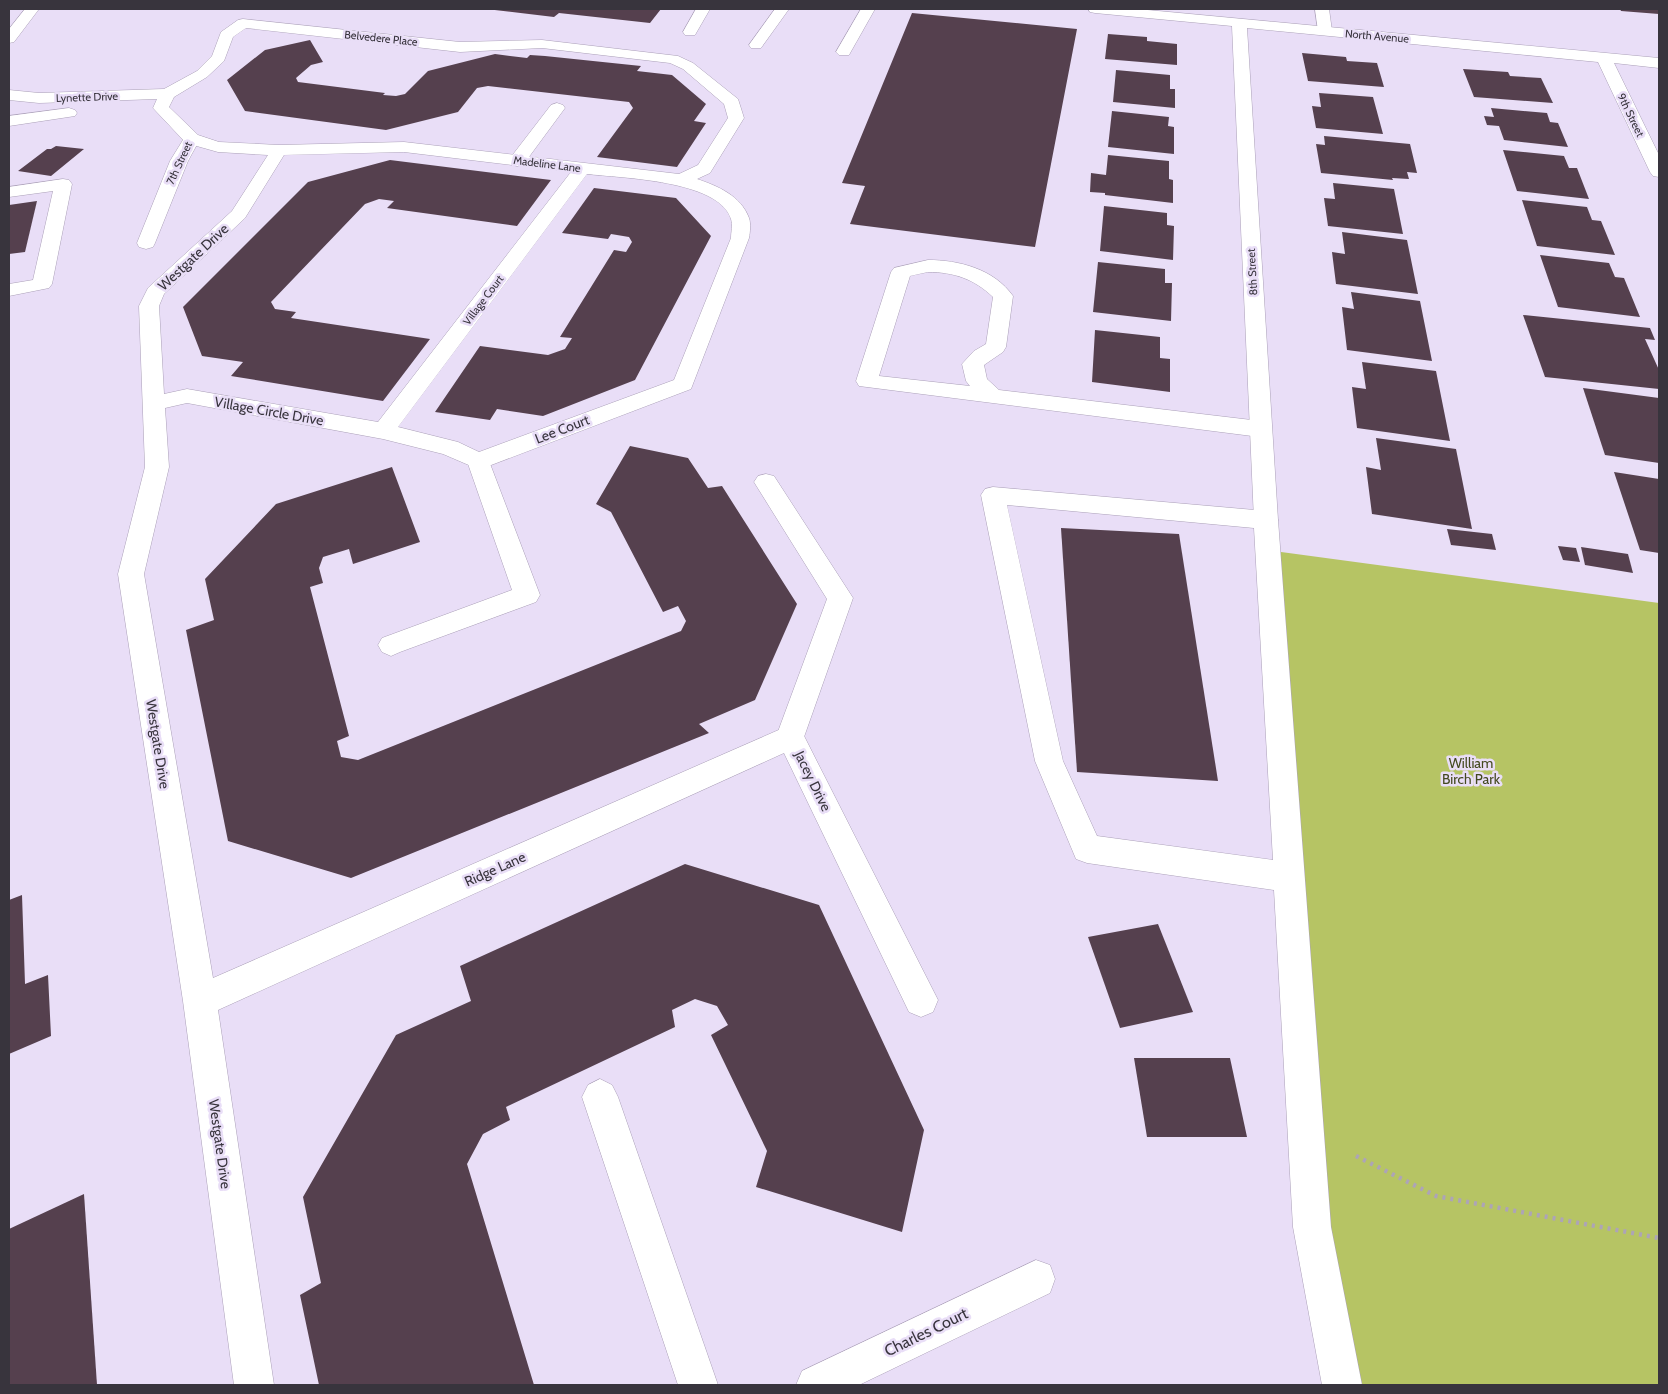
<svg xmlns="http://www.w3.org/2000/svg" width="1668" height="1394" font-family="Cabin,sans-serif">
<rect width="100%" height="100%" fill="#e9def7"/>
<polygon fill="#b6c464" points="1267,550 1659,603 1659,1385 1342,1385 1312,1227"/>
<g fill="#55404e">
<polygon points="486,9 661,9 650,23 559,13 554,17"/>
<polygon points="1620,9 1659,9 1659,14 1621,11"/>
<polygon points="912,13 1077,29 1035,247 850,224 865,186 842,183"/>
<polygon points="1108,34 1147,37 1147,41 1177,44 1177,65 1105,59"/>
<polygon points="310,40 323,62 311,65 296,78 298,82 385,93 383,95 396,96 405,94 428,71 495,54 527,58 530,55 545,56 641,66 637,71 672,75 706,104 694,121 706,123 677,167 597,157 633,108 629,102 488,86 477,88 458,112 386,130 245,111 227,80 265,50"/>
<polygon points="1302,53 1346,57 1347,61 1377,63 1384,87 1308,81"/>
<polygon points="1463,69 1508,72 1510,76 1541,78 1553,103 1474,97"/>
<polygon points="1116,70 1170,75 1170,89 1175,89 1175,108 1113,102"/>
<polygon points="1319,93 1373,97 1383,134 1316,128 1312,106 1321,107"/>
<polygon points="1491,108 1547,113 1550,122 1558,123 1568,147 1504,140 1499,126 1487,125 1484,116 1494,117"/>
<polygon points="1112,111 1169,117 1168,126 1174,127 1174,154 1108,147"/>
<polygon points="1324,136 1410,144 1417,173 1407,172 1409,179 1392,178 1393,180 1321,173 1316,144 1325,145"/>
<polygon points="56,146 84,149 51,176 18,171 47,149 51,149"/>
<polygon points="1503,150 1564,156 1569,168 1577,168 1589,199 1517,191"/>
<polygon points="1108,155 1169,161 1169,179 1173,180 1173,203 1105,195 1105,193 1090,192 1091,173 1106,175"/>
<polygon points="390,160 551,180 517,226 387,208 394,201 379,199 365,204 271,302 275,309 296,312 291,318 430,339 383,401 231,376 243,362 202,356 183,307 308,182"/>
<polygon points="1333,183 1394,189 1403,234 1328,226 1324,198 1335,199"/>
<polygon points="594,188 676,198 711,236 635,380 543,416 497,409 490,420 435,412 480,346 548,355 565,349 572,338 560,337 614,250 626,252 632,242 629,237 611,234 608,239 562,233"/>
<polygon points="1522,200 1587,207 1592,220 1601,221 1615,255 1537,246"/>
<polygon points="37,201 25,252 9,254 9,205"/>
<polygon points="1104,206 1167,213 1167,225 1174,226 1173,260 1100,251"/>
<polygon points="1342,232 1407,240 1418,294 1336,284 1332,252 1345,254"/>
<polygon points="1540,255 1609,263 1615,277 1624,278 1640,317 1558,307"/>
<polygon points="1098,262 1165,269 1165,283 1172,283 1171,321 1093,312"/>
<polygon points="1351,292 1420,301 1432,361 1347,350 1342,307 1354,309"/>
<polygon points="1523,315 1650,328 1655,340 1645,339 1659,370 1659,389 1545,377"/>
<polygon points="1095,330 1160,337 1160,358 1170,359 1170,392 1092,382"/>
<polygon points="1362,362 1436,371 1450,441 1357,428 1352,387 1366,389"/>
<polygon points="1583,388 1659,398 1659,463 1605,455"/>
<polygon points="1376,438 1456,449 1472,529 1372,514 1366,467 1381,470"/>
<polygon points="630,446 688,458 708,488 722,486 797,604 755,700 699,724 709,733 351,878 228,841 186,630 214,620 205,579 276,504 392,467 420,542 353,564 349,549 323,557 319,568 323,583 310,587 349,736 337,741 341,757 358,760 681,631 686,621 678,606 663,612 611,512 596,504"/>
<polygon points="1614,472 1659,479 1659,553 1640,550"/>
<polygon points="1061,528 1179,534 1218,781 1077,772"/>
<polygon points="1447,529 1492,534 1496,550 1451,545"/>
<polygon points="1558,546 1576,548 1580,562 1563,560"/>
<polygon points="1581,547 1628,554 1633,573 1585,565"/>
<polygon points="685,864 819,905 924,1130 902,1232 756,1187 767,1151 711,1035 728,1025 717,1006 695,999 672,1010 675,1027 506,1107 510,1120 483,1134 467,1164 534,1385 319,1385 300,1295 321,1283 303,1197 396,1035 471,1001 460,966"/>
<polygon points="22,895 25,984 48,975 51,1036 9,1054 9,900"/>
<polygon points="1158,924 1193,1012 1120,1028 1088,937"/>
<polygon points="1134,1058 1230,1058 1247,1137 1147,1137"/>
<polygon points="84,1194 97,1385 9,1385 9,1229"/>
</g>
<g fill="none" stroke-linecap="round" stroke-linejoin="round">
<defs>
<g id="lane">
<polygon points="696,9 710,9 695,35 685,35 683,32"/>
<polygon points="775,9 789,9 761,48 751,48 749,45"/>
<polygon points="861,9 875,9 849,55 839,55 836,52"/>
<polygon points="1315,9 1329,9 1332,31 1330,34 1320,34 1318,31"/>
<polygon points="557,103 563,105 565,108 523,165 517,166 511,165 508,161 511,157 551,105"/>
<polygon points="192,134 198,135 200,139 188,161 155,243 153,247 146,249 139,247 137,243 170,161 186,135"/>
<polygon points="63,179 69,180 72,184 52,284 49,288 9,296 9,284 33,280 53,191 9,197 9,187"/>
<path d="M928,260C959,260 994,269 1013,296L1006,347L1003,352L984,365L987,379L999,390L1260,421L1268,424L1271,429L1268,434L1260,437L859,386L856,381L891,272L894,268ZM928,272C954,272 974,279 993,297L986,344L974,351L962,364L966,381L970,386L879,376L910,276Z"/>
<polygon points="478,453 486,455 489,461 540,595 536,602 400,652 391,656 382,652 378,645 382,638 512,590 467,461 470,455"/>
<polygon points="766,474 774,476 853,598 804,737 800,746 790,749 780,746 776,737 827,599 754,482 758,476"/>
<path d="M993,487L1266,511L1275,514L1278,520L1331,1227L1362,1385H1322L1293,1227L1274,890L1087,863L1076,859L1035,761L981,495L985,489ZM1007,505L1254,528L1273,860L1097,836L1063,761Z"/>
<polygon points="600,1079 612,1085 618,1097 718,1385 678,1385 582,1097 588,1085"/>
<polygon points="1036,1260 1050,1265 1055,1279 1050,1293 859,1385 796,1385 802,1371"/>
</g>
<g id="street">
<polygon points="1088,9 1137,9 1659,58 1659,68 1614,63 1659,155 1659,177 1653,176 1650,172 1598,62 1247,28 1278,520 1275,526 1266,529 1257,526 1254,520 1232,26 1095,13 1090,12"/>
<path d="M243,19L460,42L542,40L678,56L693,63L738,99L744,118L710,173L697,179C718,186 741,196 749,218C751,224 750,232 749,238L691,389L486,467L478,469L443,454L383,439L187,403L165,408L169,467L144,574L213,978L790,725L800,728L938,1000L933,1012L921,1017L909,1012L784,753L218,1010L274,1385H234L183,1001L118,574L145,467L139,306L148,288L232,211L268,155L218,152L186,143L153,108L157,99L39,103L9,100V90L39,93L164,89L197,71L212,56L221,32L238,20ZM246,28L460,52L542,48L670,63L683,69L724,104L728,118L698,165L679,174L404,142L279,145L219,142L198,135L169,107L174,97L207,77L224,61L233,37ZM404,152L571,172L378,422L187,389L164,394L159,306L164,294L245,218L284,155ZM587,174C621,178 719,180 731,219C733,225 731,232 731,238L674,380L479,452L458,442L398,427Z"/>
<polygon points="69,108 75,110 77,113 75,116 9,126 9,116"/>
</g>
<polygon id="highway" points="25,9 39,9 14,42 9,43 9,29"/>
</defs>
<use href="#lane" stroke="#aba0b8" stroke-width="1"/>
<use href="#street" stroke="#aba0b8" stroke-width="1"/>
<use href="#highway" stroke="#aba0b8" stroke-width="1"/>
<polyline stroke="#ada4b7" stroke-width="4.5" stroke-dasharray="3 5" stroke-linecap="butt" points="1356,1156 1436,1196 1659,1238"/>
<use href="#lane" fill="#fff" fill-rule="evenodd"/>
<use href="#street" fill="#fff" fill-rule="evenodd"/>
<use href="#highway" fill="#fff" fill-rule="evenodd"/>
</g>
<g text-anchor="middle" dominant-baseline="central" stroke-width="5" stroke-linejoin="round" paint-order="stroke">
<g font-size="11" fill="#38343d" stroke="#e9def7">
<text transform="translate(1377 36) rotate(5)">North Avenue</text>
<text transform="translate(381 38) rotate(6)">Belvedere Place</text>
<text transform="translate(87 97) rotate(-2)">Lynette Drive</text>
<text transform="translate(1631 115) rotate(64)">9th Street</text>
<text transform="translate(179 163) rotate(-65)">7th Street</text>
<text transform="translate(547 164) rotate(7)">Madeline Lane</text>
<text transform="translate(1252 272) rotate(-93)">8th Street</text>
<text transform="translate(483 300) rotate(-53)">Village Court</text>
</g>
<g font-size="14" fill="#38343d" stroke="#e9def7">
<text transform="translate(193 257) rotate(-43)">Westgate Drive</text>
<text transform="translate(269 411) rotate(10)">Village Circle Drive</text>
<text transform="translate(562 429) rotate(-21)">Lee Court</text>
<text transform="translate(158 744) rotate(81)">Westgate Drive</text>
<text transform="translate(813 781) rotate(64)">Jacey Drive</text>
<text transform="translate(495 869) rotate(-24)">Ridge Lane</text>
<text transform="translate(220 1144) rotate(82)">Westgate Drive</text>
</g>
<g font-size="14" fill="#43491f" stroke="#e9def7">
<text x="1471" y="763">William<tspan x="1471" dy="16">Birch Park</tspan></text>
</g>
<g font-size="16" fill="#38343d" stroke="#e9def7">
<text transform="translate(926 1332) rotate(-26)">Charles Court</text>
</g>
</g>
<rect width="1668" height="1394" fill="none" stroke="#38343d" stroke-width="20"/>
</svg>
